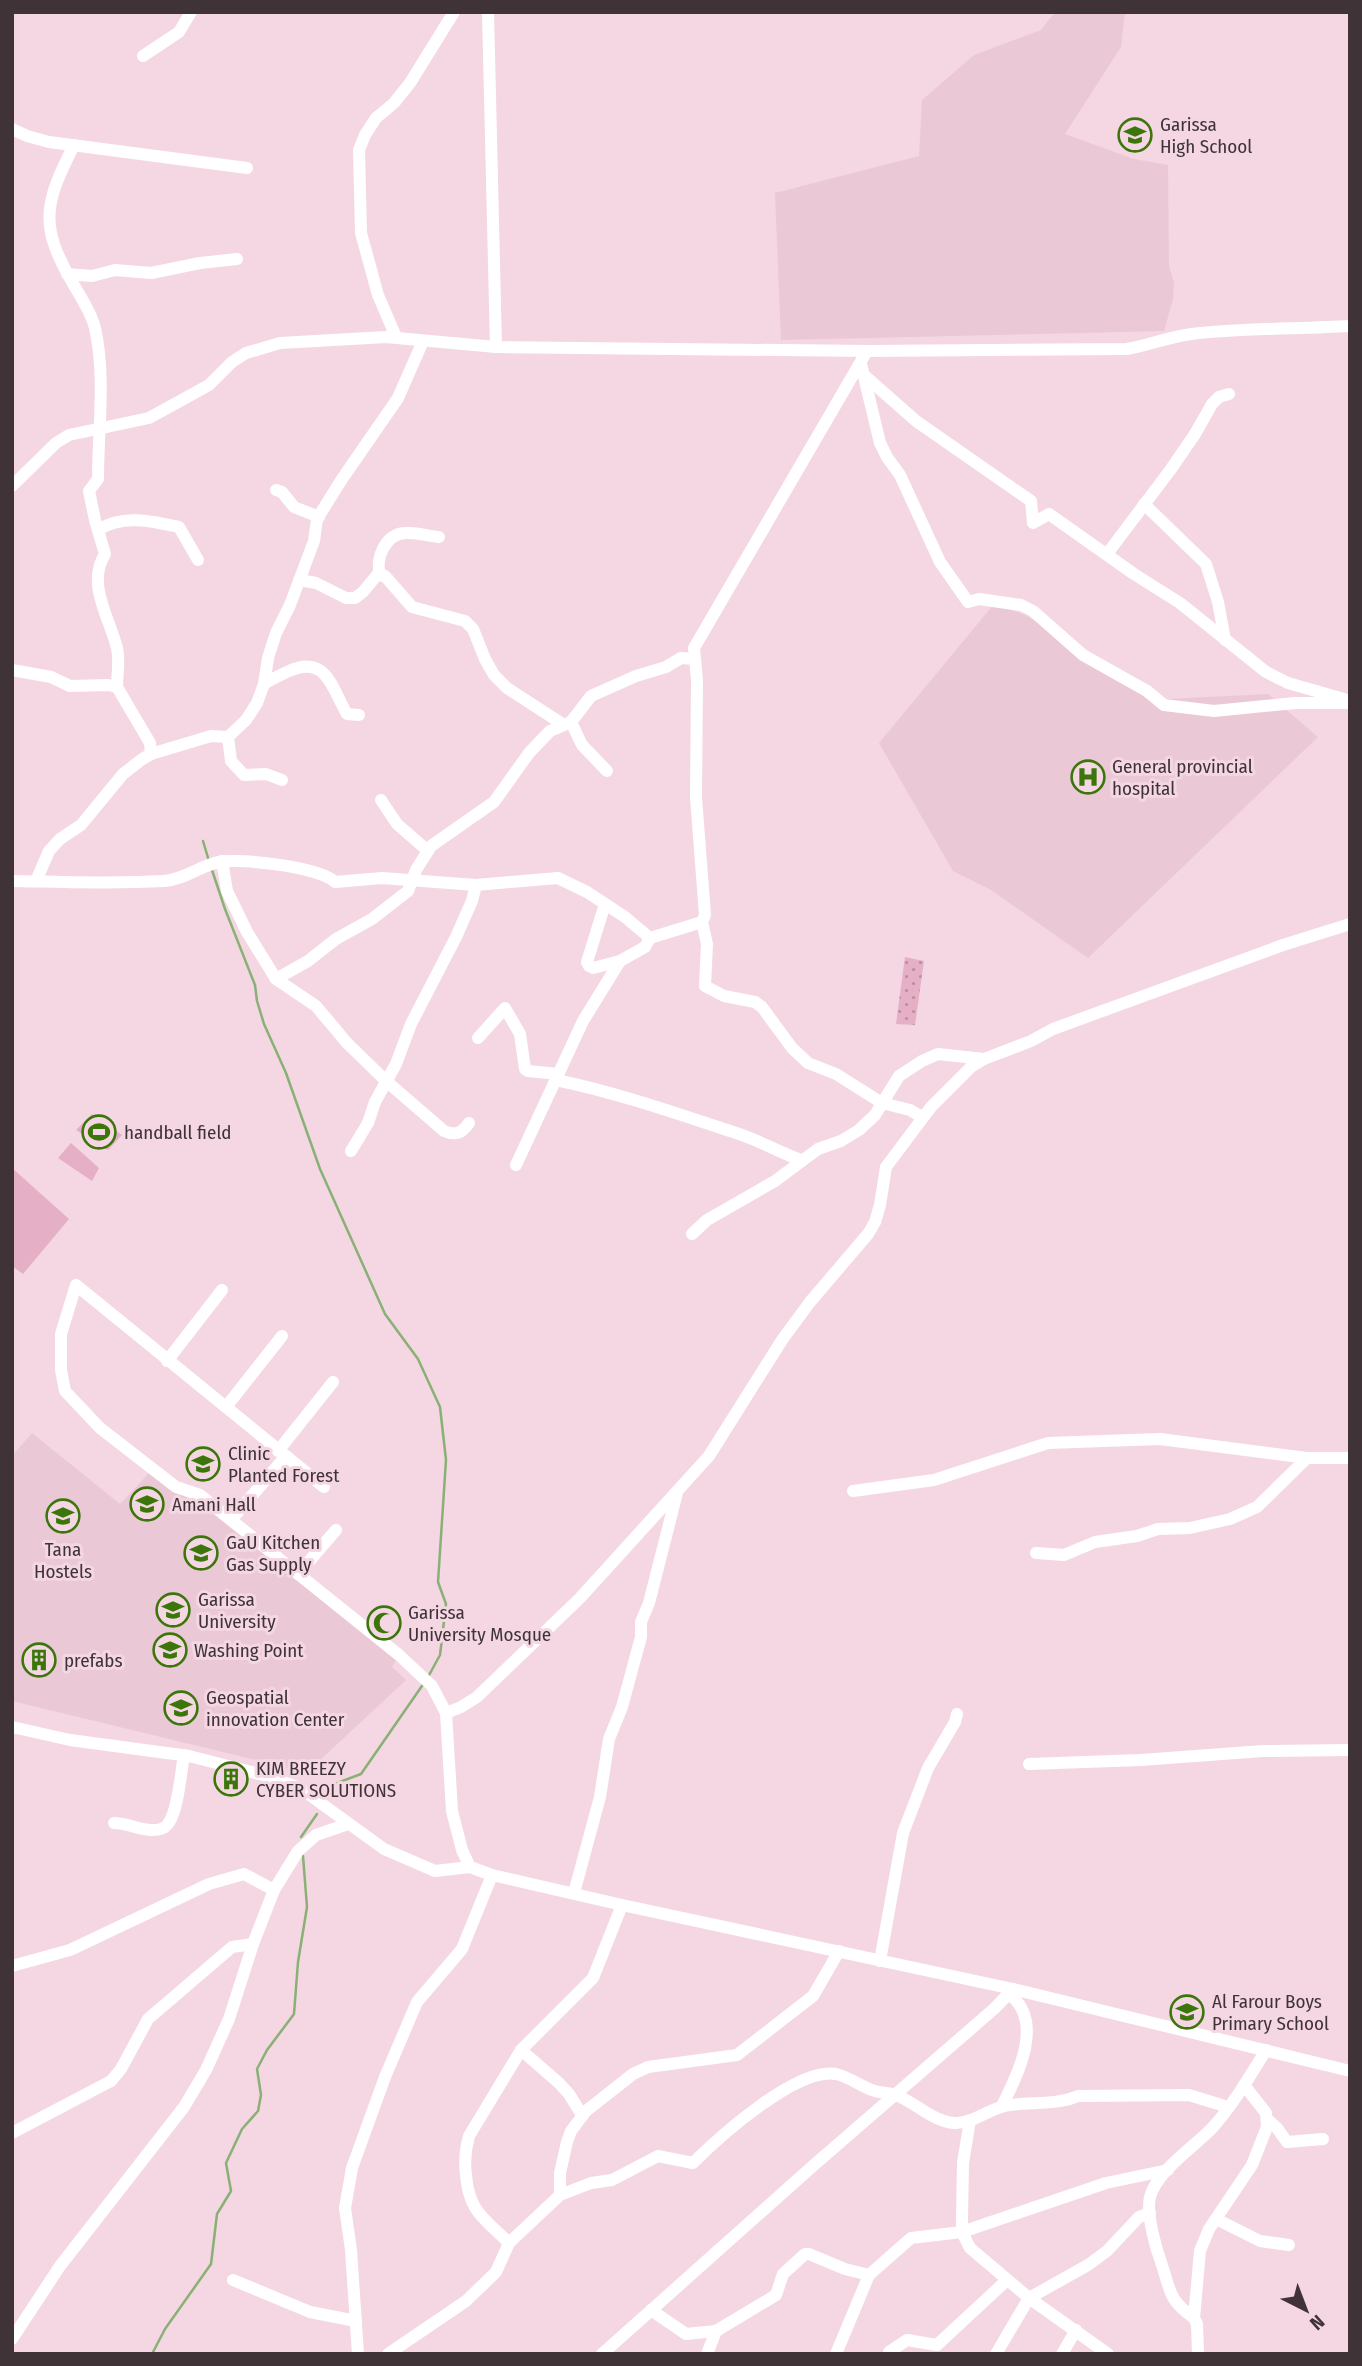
<svg xmlns="http://www.w3.org/2000/svg" width="1362" height="2366" font-family="'Fira Sans Condensed',sans-serif">
<defs>
<pattern id="grass-dots" width="8" height="8" patternUnits="userSpaceOnUse" patternTransform="scale(1.75)"><rect width="8" height="8" fill="#e5afc6"/><path d="M2 2h.1M6 6h.1" fill="none" stroke="#bb8fa2" stroke-width="1.8" stroke-linecap="round"/></pattern>
</defs>
<rect width="100%" height="100%" fill="#f4d7e3"/>
<g fill="#ebc8d5">
<polygon points="1055,12 1125,12 1121,47 1065,134 1134,159 1168,165 1169,266 1174,283 1173,299 1164,331 781,340 775,193 919,156 922,100 974,55 1041,30"/>
<polygon points="994,604 1025,615 1167,699 1268,694 1318,737 1088,958 991,890 953,871 879,743"/>
<polygon points="32,1433 120,1504 150,1472 217,1517 396,1660 392,1667 406,1680 302,1777 285,1767 12,1701 12,1456"/>
</g>
<polygon fill="url(#grass-dots)" points="905,957 924,961 915,1025 896,1024"/>
<g fill="#e5afc6">
<polygon points="92,1114 122,1135 108,1150 76,1130"/>
<polygon points="71,1143 99,1168 92,1181 58,1158"/>
<polygon points="12,1168 69,1219 23,1274 12,1266"/>
</g>
<g fill="none" stroke-linecap="round" stroke-linejoin="round">
<g stroke="#89b075" stroke-width="2.5">
<polyline points="203,841 209,861"/>
<polyline points="211,867 225,909 255,985 257,1001 264,1024 286,1073 320,1169 385,1314 418,1359 440,1407 446,1460 438,1582 446,1604 440,1655 428,1677"/>
<polyline points="324,1788 361,1774 424,1683"/>
<polyline points="301,1837 317,1814"/>
<polyline points="152,2354 165,2329 211,2264 217,2214 231,2191 226,2163 242,2129 258,2111 261,2095 257,2069 267,2050 294,2014 298,1962 307,1907 303,1856"/>
</g>
<g stroke="#fff" stroke-width="12">
<polyline points="488,12 496,347"/>
<polyline points="143,56 179,32 191,12"/>
<polyline points="12,129 27,136 49,142 247,168"/>
<path d="M74,145C46,201 38,223 71,280C79,295 91,311 95,328C106,377 98,429 98,479L89,491L95,520L105,554C86,584 110,619 117,648C120,661 117,674 117,687"/>
<polyline points="67,274 92,276 115,270 151,273 200,263 237,259"/>
<polyline points="396,337 378,295 361,233 359,150 365,135 376,118 394,103 410,83 454,12"/>
<polyline points="867,351 694,648 697,680 696,797 705,915 702,922 707,944 705,986 724,996 755,1002 762,1007 792,1048 808,1063 836,1074 882,1103 910,1110 922,1117"/>
<polyline points="861,364 880,443 887,457 900,475 940,562 968,602 979,599 1021,605 1033,611 1083,655 1147,691 1164,705 1214,711 1295,703 1350,703"/>
<polyline points="865,376 916,421 1031,501 1033,523 1049,514 1134,574 1180,603 1266,672 1288,683 1344,699"/>
<path d="M12,486L56,443L69,435L149,418L209,385L232,362L246,353L280,343L386,337L496,347L867,351L1127,349C1149,345 1169,337 1191,334C1243,328 1297,329 1350,326"/>
<polyline points="276,490 282,492 294,507 319,517"/>
<polyline points="1144,504 1206,564 1218,602 1225,640"/>
<path d="M98,530C122,514 152,521 179,527L198,560"/>
<polyline points="1107,554 1171,469 1195,434 1212,404 1219,397 1229,394"/>
<path d="M380,574C375,558 386,533 406,533C417,532 428,536 439,537"/>
<polyline points="299,580 316,583 346,598 355,598 363,592 377,575 385,576 412,607 465,621 473,629 485,659 494,675 507,688 564,725"/>
<polyline points="12,670 51,677 70,686 108,685 117,687 150,743 151,754"/>
<path d="M264,684C272,679 281,675 289,671C327,654 332,689 347,714L359,715"/>
<polyline points="571,722 582,745 607,771"/>
<polyline points="228,737 231,761 244,775 266,774 282,780"/>
<polyline points="381,800 397,824 428,851"/>
<path d="M222,861L227,891L247,932L276,979L316,1006L347,1043L385,1080L444,1131C456,1136 462,1133 469,1123"/>
<path d="M12,881C63,882 113,884 164,881C186,879 199,866 219,862C241,858 320,867 335,882L382,878L476,885L558,878L587,892L625,917L650,938"/>
<polyline points="36,881 49,851 60,839 81,825 123,774 141,760 151,754 211,736 228,737 246,720 257,703 264,684 268,658 276,633 290,605 314,541 317,519 342,479 398,398 423,341"/>
<polyline points="605,904 587,962 589,966 593,968 620,961"/>
<polyline points="276,979 308,961 336,939 372,919 408,891 416,870 431,846 494,802 529,753 550,731 571,722 591,696 636,676 666,667 681,658 695,659"/>
<polyline points="478,1038 505,1008 520,1034 525,1069 528,1071 558,1074"/>
<path d="M556,1080C619,1093 681,1115 742,1135C762,1142 781,1153 801,1160"/>
<polyline points="351,1151 368,1123 375,1102 396,1064 411,1024 456,937 472,901 476,885"/>
<polyline points="516,1165 583,1021 620,961 645,947 650,938 702,922"/>
<polyline points="692,1234 707,1220 775,1181 818,1149 841,1141 859,1130 875,1115 899,1076 922,1061 938,1054 984,1059"/>
<polyline points="167,1361 222,1290"/>
<polyline points="226,1407 282,1336"/>
<polyline points="278,1451 333,1382"/>
<polyline points="324,1487 76,1285 61,1334 61,1370 65,1391 100,1428 176,1487 200,1495 399,1655 432,1686 446,1713 452,1811 462,1850 470,1867"/>
<polyline points="853,1491 934,1480 1048,1443 1160,1439 1307,1458"/>
<polyline points="231,1520 286,1456"/>
<polyline points="1036,1553 1064,1555 1095,1542 1137,1536 1158,1529 1190,1528 1230,1519 1257,1507 1307,1458 1350,1458"/>
<polyline points="298,1574 336,1530"/>
<polyline points="446,1713 461,1707 477,1697 580,1598 709,1456 782,1340 810,1302 868,1234 875,1222 880,1205 886,1167 931,1107 971,1067 984,1059 1031,1041 1053,1029 1283,945 1350,924"/>
<polyline points="12,1727 70,1740 189,1756 267,1776 300,1788 384,1849 435,1871 470,1867 492,1875 622,1905 1013,1989 1350,2071"/>
<polyline points="1029,1764 1141,1760 1263,1751 1350,1750"/>
<path d="M114,1823C127,1823 139,1830 152,1830C157,1830 164,1829 167,1825C178,1814 181,1771 184,1755"/>
<polyline points="574,1893 600,1797 609,1739 622,1707 641,1637 641,1622 649,1603 677,1493"/>
<polyline points="880,1961 903,1833 928,1768 955,1722 957,1714"/>
<polyline points="12,1966 70,1950 209,1884 244,1874 274,1890"/>
<polyline points="521,2050 559,2083 569,2094 582,2115"/>
<path d="M1002,2106C1018,2074 1045,2021 1009,1994"/>
<polyline points="970,2120 963,2163 962,2219 962,2232 970,2248 1029,2298 1108,2354"/>
<polyline points="1268,2120 1277,2128 1287,2142 1323,2139"/>
<polyline points="12,2133 111,2081 121,2069 148,2019 232,1947 253,1944"/>
<polyline points="560,2195 560,2173 567,2142 571,2131 586,2111 633,2074 648,2067 737,2055 813,1996 839,1951"/>
<polyline points="1216,2219 1260,2241 1289,2245"/>
<path d="M509,2243C484,2218 469,2212 466,2175C464,2160 465,2150 469,2136L521,2050L593,1978L622,1905"/>
<polyline points="233,2280 310,2312 356,2321"/>
<polyline points="651,2310 686,2334 716,2331"/>
<path d="M1194,2318C1169,2300 1171,2293 1162,2265C1156,2249 1146,2214 1150,2197C1157,2170 1196,2146 1214,2126C1234,2103 1250,2076 1266,2050"/>
<polyline points="12,2339 60,2266 184,2107 206,2070 229,2019 253,1944 274,1890 298,1851 316,1835 348,1824"/>
<polyline points="889,2352 907,2340 937,2345 1007,2280"/>
<polyline points="358,2354 351,2250 345,2208 352,2168 385,2077 417,2002 462,1949 492,1875"/>
<path d="M388,2354L466,2301L496,2272L509,2243L560,2195L591,2183L612,2180L658,2156L693,2163C720,2136 797,2067 836,2074C850,2077 861,2087 875,2091C882,2093 890,2093 896,2095C916,2103 932,2121 954,2123C974,2124 990,2107 1010,2105C1033,2102 1057,2105 1078,2096L1189,2095L1228,2107"/>
<polyline points="602,2354 814,2165 995,2008 1013,1989"/>
<polyline points="707,2354 716,2331 776,2295 783,2274 805,2254 809,2254 845,2269 869,2275 911,2238 962,2232 1106,2183 1168,2170"/>
<polyline points="836,2354 869,2275"/>
<polyline points="996,2354 1029,2298 1088,2265 1107,2251 1139,2217 1150,2213"/>
<polyline points="1062,2354 1076,2330"/>
<polyline points="1198,2354 1197,2324 1194,2318 1200,2251 1209,2229 1252,2165 1267,2127 1266,2113 1244,2085"/>
</g>
</g>
<defs>
<symbol id="school-ring" viewBox="-11 -11 22 22"><circle r="9.5" fill="#f4d7e3" stroke="#3c760b" stroke-width="1.5"/><path d="M0-5L7-2L0 1L-7-2ZM-4 1L0 2.5L4 1V4Q0 6-4 4Z" fill="#3c760b"/></symbol>
<symbol id="hospital-ring" viewBox="-11 -11 22 22"><circle r="9.5" fill="#f4d7e3" stroke="#3c760b" stroke-width="1.5"/><path d="M-5-5h3v3.5h4V-5h3V5h-3V1.5h-4V5h-3Z" fill="#3c760b"/></symbol>
<symbol id="stadium-ring" viewBox="-11 -11 22 22"><circle r="9.5" fill="#f4d7e3" stroke="#3c760b" stroke-width="1.5"/><path d="M0-5a6.5 5 0 1 0 0 10a6.5 5 0 1 0 0-10ZM-3.5-1.8h7v3.6h-7Z" fill="#3c760b"/></symbol>
<symbol id="university-ring" viewBox="-11 -11 22 22"><circle r="9.5" fill="#f4d7e3" stroke="#3c760b" stroke-width="1.5"/><path d="M0-5L7-2L0 1L-7-2ZM-4 1L0 2.5L4 1V4Q0 6-4 4Z" fill="#3c760b"/></symbol>
<symbol id="mosque-ring" viewBox="-11 -11 22 22"><circle r="9.5" fill="#f4d7e3" stroke="#3c760b" stroke-width="1.5"/><path d="M3.5-4.9A6 6 0 1 0 3.5 4.9A5 5 0 1 1 3.5-4.9Z" fill="#3c760b"/></symbol>
<symbol id="building-ring" viewBox="-11 -11 22 22"><circle r="9.5" fill="#f4d7e3" stroke="#3c760b" stroke-width="1.5"/><path d="M-4-6H4V6H1V3H-1V6H-4ZM-2.5-4.3h1.7v1.8h-1.7ZM.8-4.3h1.7v1.8H.8ZM-2.5-1h1.7V.8h-1.7ZM.8-1h1.7V.8H.8Z" fill="#3c760b"/></symbol>
</defs>
<g fill-rule="evenodd">
<use href="#school-ring" x="1116" y="116" width="38" height="38"/>
<use href="#hospital-ring" x="1069" y="758" width="38" height="38"/>
<use href="#stadium-ring" x="80" y="1113" width="38" height="38"/>
<use href="#university-ring" x="184" y="1445" width="38" height="38"/>
<use href="#university-ring" x="128" y="1485" width="38" height="38"/>
<use href="#university-ring" x="44" y="1497" width="38" height="38"/>
<use href="#university-ring" x="182" y="1534" width="38" height="38"/>
<use href="#university-ring" x="154" y="1591" width="38" height="38"/>
<use href="#mosque-ring" x="365" y="1604" width="38" height="38"/>
<use href="#university-ring" x="151" y="1631" width="38" height="38"/>
<use href="#building-ring" x="20" y="1641" width="38" height="38"/>
<use href="#university-ring" x="162" y="1689" width="38" height="38"/>
<use href="#building-ring" x="212" y="1760" width="38" height="38"/>
<use href="#school-ring" x="1168" y="1993" width="38" height="38"/>
</g>
<g text-anchor="middle" dominant-baseline="central" stroke-width="6" stroke-linejoin="round" paint-order="stroke">
<g font-size="19" fill="#3f3338" stroke="#f4d7e3" text-anchor="start">
<text x="1160" y="124">Garissa<tspan x="1160" dy="22">High School</tspan></text>
<text x="1112" y="766">General provincial<tspan x="1112" dy="22">hospital</tspan></text>
<text x="124" y="1132">handball field</text>
<text x="228" y="1453">Clinic<tspan x="228" dy="22">Planted Forest</tspan></text>
<text x="172" y="1504">Amani Hall</text>
<text x="226" y="1542">GaU Kitchen<tspan x="226" dy="22">Gas Supply</tspan></text>
<text x="63" y="1549" text-anchor="middle">Tana<tspan x="63" dy="22">Hostels</tspan></text>
<text x="198" y="1599">Garissa<tspan x="198" dy="22">University</tspan></text>
<text x="408" y="1612">Garissa<tspan x="408" dy="22">University Mosque</tspan></text>
<text x="194" y="1650">Washing Point</text>
<text x="64" y="1660">prefabs</text>
<text x="206" y="1697">Geospatial<tspan x="206" dy="22">innovation Center</tspan></text>
<text x="256" y="1768">KIM BREEZY<tspan x="256" dy="22">CYBER SOLUTIONS</tspan></text>
<text x="1212" y="2001">Al Farour Boys<tspan x="1212" dy="22">Primary School</tspan></text>
</g>
</g>
<rect width="1362" height="2366" fill="none" stroke="#3f3338" stroke-width="28"/>
<g transform="translate(1306 2310) rotate(138)" stroke="#f4d7e3" stroke-width="5" paint-order="stroke">
<path d="M0-5L12 26L0 18L-12 26Z" fill="#3f3338"/>
<text y="-10" font-size="19" font-weight="bold" text-anchor="middle" fill="#3f3338">N</text>
</g>
</svg>
